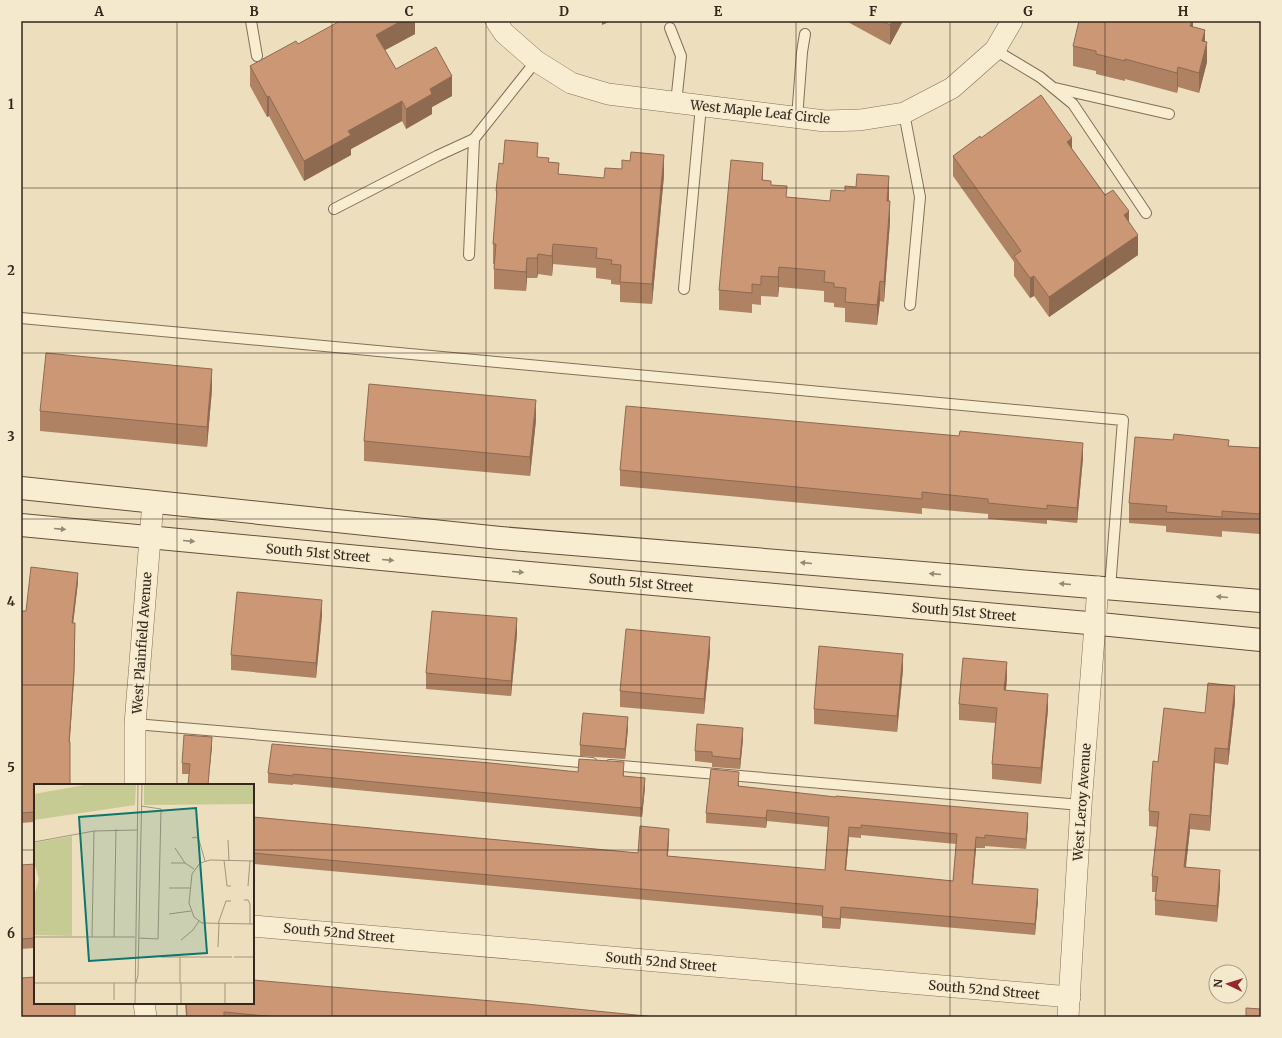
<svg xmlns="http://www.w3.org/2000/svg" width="1282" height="1038" font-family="Merriweather,serif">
<rect width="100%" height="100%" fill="#eddebe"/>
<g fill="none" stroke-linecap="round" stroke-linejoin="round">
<defs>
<g id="lane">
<polyline points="251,21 257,56"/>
<polyline points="670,28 681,56 676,103"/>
<polyline points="995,50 1040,77 1073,104 1146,213"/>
<polyline points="1055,88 1169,114"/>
<polyline points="904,113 920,197 910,305"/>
<polyline points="797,118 802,52 805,34"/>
<polyline points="334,209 437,156 474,139 536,61"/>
<polyline points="469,255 474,139"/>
<polyline points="684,289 701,106"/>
<polyline points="21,318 1123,420 1110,588"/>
<polyline points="135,724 592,763"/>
<polyline points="610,765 1081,805"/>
</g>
<g id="street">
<polyline points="496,21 504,33 536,61 571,83 608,94 825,121 860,120 904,113 952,88 995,50 1012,21"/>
<polyline points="135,785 135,724 153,502"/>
<polyline points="253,926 1070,997"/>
<polyline points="144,1003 146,1017"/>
<polyline points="1068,1017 1081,805 1098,587"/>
</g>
<g id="secondary">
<polyline points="21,488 500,538 1261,601"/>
<polyline points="21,525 497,570 1110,625 1261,640"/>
</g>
</defs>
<use href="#lane" stroke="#856f57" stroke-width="12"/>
<use href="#street" stroke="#856f57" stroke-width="22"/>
<use href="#secondary" stroke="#67503a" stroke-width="24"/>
<use href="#lane" stroke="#f8ecd1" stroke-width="10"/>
<use href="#street" stroke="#f8ecd1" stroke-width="21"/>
<use href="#secondary" stroke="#f8ecd1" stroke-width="22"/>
</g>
<g fill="#af8264" fill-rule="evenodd">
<polygon points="415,21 415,34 385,50 396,69 452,96 432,107 432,114 406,129 402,121 351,149 351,155 304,181 269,116 267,117 250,86 250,66 298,44"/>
<polygon points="846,21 903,21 890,45"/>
<polygon points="1193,21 1193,27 1205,42 1207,62 1199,93 1178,87 1177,93 1125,79 1125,81 1096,74 1096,71 1073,66 1073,46"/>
<polygon points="981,138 1072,149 1105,195 1129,222 1138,255 1049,317 1034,296 1030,298 1014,276 1014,262 953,176 953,156"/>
<polygon points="538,157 549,162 559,174 604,178 664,175 652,304 620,302 620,285 611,284 611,280 596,278 596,268 553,264 552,276 538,274 537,278 527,278 526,291 494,289 494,264 493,264 493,244 496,205 496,191 503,164"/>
<polygon points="763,180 771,185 787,197 830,201 889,196 889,201 890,221 884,302 880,301 877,325 845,322 845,308 834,307 834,303 824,302 824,291 779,287 778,297 761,296 761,305 752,304 752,313 719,310 719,290"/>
<polygon points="212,389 207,447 40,431 40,411"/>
<polygon points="536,420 530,476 364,461 364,441"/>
<polygon points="1229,446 1261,448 1260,534 1222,531 1222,537 1166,532 1166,526 1129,523 1129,503"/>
<polygon points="1083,458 1077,523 1047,520 1047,524 988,519 988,514 922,508 922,514 620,486 620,470"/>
<polygon points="78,582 73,623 75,633 74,680 35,785 35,948 21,949 21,865 35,864 34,822 21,823 21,611 26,611"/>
<polygon points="322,615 316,678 231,670 231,655"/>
<polygon points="517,634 511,696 426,689 426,673"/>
<polygon points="710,652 704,714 620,707 620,691"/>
<polygon points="903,669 897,732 814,724 814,709"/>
<polygon points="1007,678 1006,690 1048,709 1041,784 992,779 992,764 995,723 959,720 959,704"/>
<polygon points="1235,702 1228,765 1215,763 1210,831 1190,829 1186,867 1220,886 1217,922 1155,915 1155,900 1156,892 1152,892 1152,876 1157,827 1149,826 1149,811 1205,713"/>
<polygon points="628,728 625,759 580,756 580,745"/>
<polygon points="743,739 740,769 712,767 712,763 695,761 695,751"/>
<polygon points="212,748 189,774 182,774 182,763"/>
<polygon points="578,772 624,772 624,776 645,787 642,817 293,784 293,785 268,783 268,773"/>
<path d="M739,782V786L1028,823L1026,849L985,846V848H976L973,884L1038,900L1035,935L841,918L840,929L822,928V916L253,864V817L638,853L669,839L668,856L825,870L828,827L767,821L766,828L706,823V813ZM861,835L956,844L953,881L846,870L849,837L861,838Z"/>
<polygon points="185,1003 253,1003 656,1017 186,1017"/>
</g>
<g fill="#8e6a51">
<polygon points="401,21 415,21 415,34 376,55 376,35"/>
<polygon points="602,21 611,21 602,25"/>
<polygon points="892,21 903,21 890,45 890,25"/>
<polygon points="1192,21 1193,21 1193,34 1190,26"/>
<polygon points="1205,30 1205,50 1202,41"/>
<polygon points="1207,42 1207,62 1199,93 1199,73"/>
<polygon points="1178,67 1178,87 1177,93 1177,73"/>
<polygon points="452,76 452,96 432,107 432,114 406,129 406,109 430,89"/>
<polygon points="269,96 269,116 267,117 267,97"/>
<polygon points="402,101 402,121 351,149 351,155 304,181 304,161 348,131"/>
<polygon points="1072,138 1072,158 1067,142"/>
<polygon points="664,155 664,175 652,304 652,284"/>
<polygon points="763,163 763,183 762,180"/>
<polygon points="889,176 889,196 887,221 887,201"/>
<polygon points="890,201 890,221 884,302 884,282"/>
<polygon points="1129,211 1129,231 1124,215"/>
<polygon points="1138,235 1138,255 1049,317 1049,297"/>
<polygon points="553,244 553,264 552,276 552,256"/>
<polygon points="538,254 538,274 537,278 537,258"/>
<polygon points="527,258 527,278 526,291 526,272"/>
<polygon points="779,267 779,287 778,297 778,277"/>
<polygon points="1034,276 1034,296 1030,298 1030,278"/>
<polygon points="880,281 880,301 877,325 877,305"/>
<polygon points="212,369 212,389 207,447 207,427"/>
<polygon points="536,400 536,420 530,476 530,457"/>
<polygon points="1083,443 1083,458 1077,523 1077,508"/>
<polygon points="1261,500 1261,520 1260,534 1260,514"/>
<polygon points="78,573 78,582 72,633 72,623"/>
<polygon points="322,600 322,615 316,678 316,663"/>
<polygon points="517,618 517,634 511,696 511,681"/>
<polygon points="75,623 74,680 69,752 69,742"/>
<polygon points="710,637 710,652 704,714 704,699"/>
<polygon points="903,654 903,669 897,732 897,716"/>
<polygon points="1007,662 1007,678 1004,705 1004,690"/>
<polygon points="1235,686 1235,702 1228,765 1228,749"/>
<polygon points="1048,694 1048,709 1041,784 1041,768"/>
<polygon points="628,717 628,728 625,759 625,749"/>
<polygon points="743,728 743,739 740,769 740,759"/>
<polygon points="212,737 212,748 208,785"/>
<polygon points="1215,748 1215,763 1210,831 1210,816"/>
<polygon points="645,778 645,787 642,817 642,808"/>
<polygon points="767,810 767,821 766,828 766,818"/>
<polygon points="1028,813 1028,823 1026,849 1026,839"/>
<polygon points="1190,814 1190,829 1184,882 1184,867"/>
<polygon points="849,827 849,837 845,880 845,870"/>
<polygon points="669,829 669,839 667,866 667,856"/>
<polygon points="976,837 976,848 972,894 972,884"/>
<polygon points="1220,870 1220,886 1217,922 1217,906"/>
<polygon points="1038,889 1038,900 1035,935 1035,924"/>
<polygon points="841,907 841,918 840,929 840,919"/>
</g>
<g fill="#cb9774" stroke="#8e6a51" fill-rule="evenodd">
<polygon points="340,21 401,21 376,35 396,69 436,47 452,76 430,89 432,94 406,109 402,101 348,131 351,135 304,161 269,96 267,97 250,66 296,41 298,44"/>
<polygon points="882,21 892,21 890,25"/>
<polygon points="1079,21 1192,21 1190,26 1205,30 1202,41 1207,42 1199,73 1178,67 1177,73 1125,59 1125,61 1096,54 1096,51 1073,46"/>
<polygon points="1041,95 1072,138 1067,142 1105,195 1113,190 1129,211 1124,215 1138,235 1049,297 1034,276 1030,278 1014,256 1021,251 953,156 980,136 981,138"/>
<polygon points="505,140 538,143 537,157 549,158 548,162 559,163 558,174 604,178 605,168 622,169 622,160 630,161 631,152 664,155 652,284 620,282 621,265 611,264 612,260 596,258 597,248 553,244 552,256 538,254 537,258 527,258 526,272 494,269 496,244 493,244 497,191 496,191 499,163 503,164"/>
<polygon points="731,160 763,163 762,180 771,181 771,185 787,186 786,197 830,201 831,190 845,191 845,186 856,187 857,174 889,176 887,201 890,201 884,282 880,281 877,305 845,302 846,288 834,287 834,283 824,282 825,271 779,267 778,277 761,276 761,285 752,284 752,293 719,290"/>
<polygon points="46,353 212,369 207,427 40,411"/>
<polygon points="369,384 536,400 530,457 364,441"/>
<polygon points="626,406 959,436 960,431 1083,443 1077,508 1047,505 1047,509 988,503 988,499 922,492 922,499 620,470"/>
<polygon points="1174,434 1229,440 1228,446 1261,448 1261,500 1260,514 1222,511 1222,517 1166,512 1167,506 1129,503 1135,437 1173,440"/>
<polygon points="31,567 78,573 72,623 75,623 74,671 69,742 70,742 70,785 35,785 35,863 34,812 21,813 21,611 26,611"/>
<polygon points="237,592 322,600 316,663 231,655"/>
<polygon points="432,611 517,618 511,681 426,673"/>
<polygon points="626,629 710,637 704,699 620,691"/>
<polygon points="819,646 903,654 897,716 814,709"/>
<polygon points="963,658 1007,662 1004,690 1048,694 1041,768 992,764 997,708 959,704"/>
<polygon points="1208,683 1235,686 1228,749 1215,748 1210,816 1190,814 1184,867 1220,870 1217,906 1155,900 1158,877 1152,876 1159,812 1149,811 1153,761 1158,762 1164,708 1205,713"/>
<polygon points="583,713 628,717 625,749 580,745"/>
<polygon points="697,724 743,728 740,759 712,756 712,752 695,751"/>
<polygon points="184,735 212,737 208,785 188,785 190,764 182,763"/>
<polygon points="272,744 490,763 578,772 579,759 624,762 623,776 645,778 642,808 293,774 293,776 268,773"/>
<path d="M711,769L739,772L738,786L836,797V796L1028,813L1026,839L985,835V838L976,837L972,884L1038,889L1035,924L841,907L840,919L822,917L823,906L253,853V817L638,853L640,826L669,829L667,856L825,870L829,817L767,810L766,818L706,813ZM861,825L957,834L953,881L845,870L849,827L861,828Z"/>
<polygon points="35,864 35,938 21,939 21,865"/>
<polygon points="35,977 35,1003 75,1003 75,1017 21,1017 21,978"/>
<polygon points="253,980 526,1004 656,1017 276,1017 224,1012 224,1017 187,1017 186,1003 253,1003"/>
<polygon points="1246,1008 1261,1009 1261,1017 1246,1017"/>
</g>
<defs><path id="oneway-solid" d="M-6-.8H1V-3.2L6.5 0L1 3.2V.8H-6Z"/></defs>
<g fill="#968a76">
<use href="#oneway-solid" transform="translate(60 529) rotate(5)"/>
<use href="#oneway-solid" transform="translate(189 541) rotate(5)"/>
<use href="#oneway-solid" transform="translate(388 560) rotate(5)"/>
<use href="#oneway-solid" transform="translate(806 563) rotate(-175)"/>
<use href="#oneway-solid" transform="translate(518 572) rotate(5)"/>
<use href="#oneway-solid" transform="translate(935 574) rotate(-175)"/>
<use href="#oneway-solid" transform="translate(1065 584) rotate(-175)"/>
<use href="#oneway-solid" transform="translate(1222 597) rotate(-175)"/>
</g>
<path fill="none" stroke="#34271c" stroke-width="1" stroke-opacity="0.55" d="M177,21V785M332,21V1017M486,21V1017M641,21V1017M796,21V1017M950,21V1017M1105,21V1017M21,188H1261M21,353H1261M21,519H1261M21,685H1261M21,850H35M253,850H1261M177,1003V1017"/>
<g text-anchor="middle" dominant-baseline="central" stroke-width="3" stroke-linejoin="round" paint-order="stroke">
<g font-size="13" fill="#34271c" stroke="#f5e9cd">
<text transform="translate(760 112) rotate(6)">West Maple Leaf Circle</text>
<text transform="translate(318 553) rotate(5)">South 51st Street</text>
<text transform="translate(641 583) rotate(5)">South 51st Street</text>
<text transform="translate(964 612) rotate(5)">South 51st Street</text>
<text transform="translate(142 643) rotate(-86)">West Plainfield Avenue</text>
<text transform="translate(1082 802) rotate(-86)">West Leroy Avenue</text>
<text transform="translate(339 933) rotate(5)">South 52nd Street</text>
<text transform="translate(661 962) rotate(5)">South 52nd Street</text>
<text transform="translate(984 990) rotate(5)">South 52nd Street</text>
</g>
</g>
<g transform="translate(34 784)">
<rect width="220" height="220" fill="#eddebe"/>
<path d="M56,0H102L101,21L0,36V10ZM110,0H220V20L110,21ZM38,52V152L0,151V112L5,95L0,78V59Z" fill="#c5cb92"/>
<path fill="none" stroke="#a3957d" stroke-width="1" d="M158,54L162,53L165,56L171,77M194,56L195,77M0,58L60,47L103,46M141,64L151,79L160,85M190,76L193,102H197M220,77L176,76L166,79L158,90L155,119L160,133L168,139L220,140M220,77V58M137,79H151M214,102L216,77M135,104H156M210,116H214L216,120V140M135,130L157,127M184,140L192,117H197M0,153H101M58,153L60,47M80,153L82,45M105,154L124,155L127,25L107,22M147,156L159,146L165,137M184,163L185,140M127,173H146M200,173H220M0,199H220M102,199L104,191L108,0M146,199V173H198M80,216V199M101,220L104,0M147,220V199M191,220V199"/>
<path fill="#0f766e" fill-opacity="0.15" stroke="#0f766e" stroke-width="2" d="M162,24L173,169L55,177L45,33Z"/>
<rect width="220" height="220" fill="none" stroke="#34271c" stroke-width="2"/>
</g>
<rect width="1282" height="1038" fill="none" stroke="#f5e9cd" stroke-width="44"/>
<g transform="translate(1228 984) rotate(274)"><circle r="19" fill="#f5e9cd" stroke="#a89b86"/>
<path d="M0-3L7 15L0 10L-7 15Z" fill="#94282a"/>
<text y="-6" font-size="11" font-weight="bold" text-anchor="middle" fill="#34271c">N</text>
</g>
<rect x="22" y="22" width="1238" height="994" fill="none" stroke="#34271c" stroke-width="1.5"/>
<g font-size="13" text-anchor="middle" font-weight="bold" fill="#34271c">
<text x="99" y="16">A</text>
<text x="254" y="16">B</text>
<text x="409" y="16">C</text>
<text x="564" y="16">D</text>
<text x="718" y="16">E</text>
<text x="873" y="16">F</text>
<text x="1028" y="16">G</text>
<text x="1183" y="16">H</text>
<text x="11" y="109">1</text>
<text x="11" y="275">2</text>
<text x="11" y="441">3</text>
<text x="11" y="606">4</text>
<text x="11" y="772">5</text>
<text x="11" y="938">6</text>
</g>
</svg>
